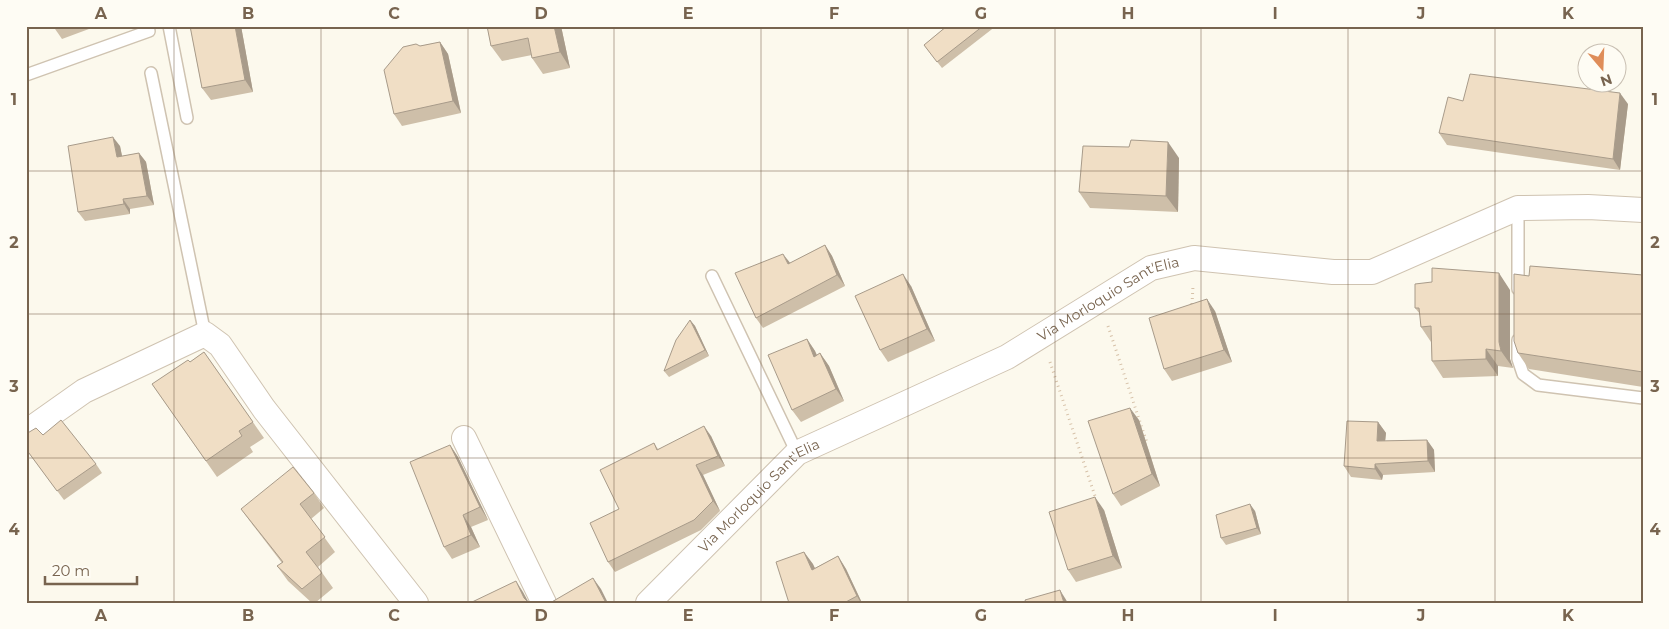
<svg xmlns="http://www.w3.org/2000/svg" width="1669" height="629" font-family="Montserrat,sans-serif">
<rect width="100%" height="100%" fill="#fcf9ed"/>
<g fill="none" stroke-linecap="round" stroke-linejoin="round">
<defs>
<g id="service">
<polyline points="169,26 187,118"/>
<polyline points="151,73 205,334"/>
<polyline points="26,75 149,31 148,26"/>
<polyline points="712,276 797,453"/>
<polyline points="1518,289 1518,208"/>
<polyline points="1518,340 1518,359 1523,374 1538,385 1643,398"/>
</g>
<g id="minor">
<polyline points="26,432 84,391 205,334 220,345 264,409 416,603"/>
<polyline points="464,438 544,603"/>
<path id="s1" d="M648,603L797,453L1007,357L1151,268L1194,258L1333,272H1372L1518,208L1588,207L1643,210"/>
</g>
</defs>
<use href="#service" stroke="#cfc3b1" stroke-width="14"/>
<use href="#minor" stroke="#cfc3b1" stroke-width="26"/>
<g stroke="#d6c1a8" stroke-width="3" stroke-dasharray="1 4" stroke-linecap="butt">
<polyline points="1192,304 1193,286"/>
<polyline points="1108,326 1147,443"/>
<polyline points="1050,362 1096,499"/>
</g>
<use href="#service" stroke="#fff" stroke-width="11"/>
<use href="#minor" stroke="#fff" stroke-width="24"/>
</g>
<g fill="#cebfa9">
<polygon points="53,26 97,26 62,39"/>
<polygon points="190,26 241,26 253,92 211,100 202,88"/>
<polygon points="487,26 561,26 570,68 543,74 532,58 532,55 502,61 491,46"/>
<polygon points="947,26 996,26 942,68 924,45"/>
<polygon points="440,42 448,54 461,113 402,126 394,114 420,46"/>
<polygon points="1463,101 1628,104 1620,170 1447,145 1439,133"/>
<polygon points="120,146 122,156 139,153 146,162 154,205 130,209 130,214 85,221 78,212"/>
<polygon points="1179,158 1178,212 1090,208 1079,192"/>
<polygon points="825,245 832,256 845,286 763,328 756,318 790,263"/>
<polygon points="1643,275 1643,387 1529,369 1518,353 1529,276"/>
<polygon points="911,286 935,341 888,362 880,350"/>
<polygon points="1510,290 1510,359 1513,368 1498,366 1498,376 1443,378 1432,361 1431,342 1421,327 1420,314 1415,308"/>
<polygon points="1215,311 1232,362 1172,381 1164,369"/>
<polygon points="690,320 695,326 709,356 669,377 664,371"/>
<polygon points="807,339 815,351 817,355 820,353 829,366 844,401 801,422 792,410"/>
<polygon points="204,352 264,438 250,447 253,452 217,477 152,384 190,362"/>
<polygon points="1139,420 1160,486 1121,506 1113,494"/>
<polygon points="1378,422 1386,433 1385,441 1427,440 1434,450 1435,472 1383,475 1382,480 1351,477 1344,466"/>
<polygon points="43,435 96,464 102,473 64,500 26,449"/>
<polygon points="711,436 725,466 703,475 720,511 701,530 615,572 608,562 654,443 658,449"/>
<polygon points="450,445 458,457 488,520 471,527 480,547 452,559 444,547"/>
<polygon points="314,493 324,508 311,519 335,552 318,567 333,588 315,603 312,603 288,581 277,566 282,563 252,524 241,509"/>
<polygon points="1104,510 1122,568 1076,582 1068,570"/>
<polygon points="1255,511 1261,534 1226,545 1221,538"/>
<polygon points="804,552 815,568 838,556 846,569 862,603 789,603"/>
</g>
<g fill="#a89b8a">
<polygon points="235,26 241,26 253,92 245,80"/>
<polygon points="554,26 561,26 570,68 560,52"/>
<polygon points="440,42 448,54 461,113 453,101"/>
<polygon points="1620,93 1628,104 1620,170 1613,159"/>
<polygon points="113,137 120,146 124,166 117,157"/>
<polygon points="1168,142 1179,158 1178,212 1166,196"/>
<polygon points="139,153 146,162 154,205 147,196"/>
<polygon points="123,199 130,209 130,214 124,204"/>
<polygon points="825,245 832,256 845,286 837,275"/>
<polygon points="783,254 791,264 788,264"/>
<polygon points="1499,273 1510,290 1510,359 1513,368 1501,351 1499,342"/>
<polygon points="903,274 911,286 935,341 927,329"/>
<polygon points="1207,299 1215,311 1232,362 1224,350"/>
<polygon points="690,320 695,326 709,356 705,350"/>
<polygon points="807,339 815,351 822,369 814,357"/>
<polygon points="1486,349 1498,366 1498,376 1486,359"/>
<polygon points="820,353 829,366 844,401 836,389"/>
<polygon points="1130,408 1139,420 1160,486 1152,474"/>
<polygon points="1378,422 1386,433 1384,452 1377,441"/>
<polygon points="704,426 711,436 725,466 718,456"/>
<polygon points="1427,440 1434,450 1435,472 1428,461"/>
<polygon points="450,445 458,457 488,520 480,507"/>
<polygon points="1375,464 1383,475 1382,480 1375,469"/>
<polygon points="696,465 703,475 720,511 713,501"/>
<polygon points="1095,497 1104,510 1122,568 1113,556"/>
<polygon points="1250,504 1255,511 1261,534 1257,528"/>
<polygon points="463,515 471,527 480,547 471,535"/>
<polygon points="804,552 813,564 821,582 812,570"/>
<polygon points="838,556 846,569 862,603 861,603 857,596"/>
<polygon points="593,578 601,589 608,603 606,603"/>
<polygon points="516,581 523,592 529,603 524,598"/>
<polygon points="1060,590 1068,603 1064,603"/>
</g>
<g fill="#f0dec5" stroke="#a89b8a">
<polygon points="190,26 235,26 245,80 202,88"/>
<polygon points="487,26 554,26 560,52 532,58 528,38 491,46"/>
<polygon points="947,26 983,26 937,62 924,45"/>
<polygon points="440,42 453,101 394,114 384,70 403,47 416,44 420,46"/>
<polygon points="1470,74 1620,93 1613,159 1439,133 1448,97 1463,101"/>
<polygon points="113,137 117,157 139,153 147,196 123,199 124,204 78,212 68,146"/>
<polygon points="1131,140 1168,142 1166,196 1079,192 1083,146 1129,147"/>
<polygon points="825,245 837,275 756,318 735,273 783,254 788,264"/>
<polygon points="1530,266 1643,275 1643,372 1518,353 1514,341 1514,274 1529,276"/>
<polygon points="1432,268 1499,273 1499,342 1501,351 1486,349 1486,359 1432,361 1431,326 1421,327 1419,308 1415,308 1415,284 1432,282"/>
<polygon points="903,274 927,329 880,350 855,296"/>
<polygon points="1207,299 1224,350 1164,369 1149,318"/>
<polygon points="690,320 705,350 664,371 676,340"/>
<polygon points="807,339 814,357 820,353 836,389 792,410 768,355"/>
<polygon points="204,352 253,422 239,431 242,436 206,461 152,384 188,360 190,362"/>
<polygon points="1130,408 1152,474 1113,494 1088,421"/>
<polygon points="61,420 96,464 57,491 26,449 26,434 36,428 43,435"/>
<polygon points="1347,421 1378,422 1377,441 1427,440 1428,461 1375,464 1375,469 1344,466"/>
<polygon points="704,426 718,456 696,465 713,501 694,520 608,562 590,523 619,509 600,470 654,443 657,450"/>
<polygon points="450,445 480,507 463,515 471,535 444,547 410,462"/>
<polygon points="293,467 314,493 300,504 325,537 306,552 322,573 302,589 277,566 283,562 241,509"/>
<polygon points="1095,497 1113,556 1068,570 1049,512"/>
<polygon points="1250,504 1257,528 1221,538 1216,515"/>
<polygon points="804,552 812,570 838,556 857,596 844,603 789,603 776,562"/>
<polygon points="593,578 606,603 550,603"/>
<polygon points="516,581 524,598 529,603 470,603"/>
<polygon points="1060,590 1064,603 1026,603 1025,600"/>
</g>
<path fill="none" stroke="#78644f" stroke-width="1" stroke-opacity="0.55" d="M174,26V603M321,26V603M468,26V603M614,26V603M761,26V603M908,26V603M1055,26V603M1201,26V603M1348,26V603M1495,26V603M26,171H1643M26,314H1643M26,458H1643"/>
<g text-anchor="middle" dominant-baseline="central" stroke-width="5" stroke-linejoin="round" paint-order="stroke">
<g font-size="14" fill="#78644f" stroke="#fefcf4">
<text stroke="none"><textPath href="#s1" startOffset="560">Via Morloquio Sant'Elia</textPath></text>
<text stroke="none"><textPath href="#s1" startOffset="155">Via Morloquio Sant'Elia</textPath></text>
</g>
</g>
<rect width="1669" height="629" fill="none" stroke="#fefcf4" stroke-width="55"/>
<g transform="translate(1602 68) rotate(161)"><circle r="24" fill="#fefcf4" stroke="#c8bfb2"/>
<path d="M0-4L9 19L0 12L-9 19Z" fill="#df8d59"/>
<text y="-8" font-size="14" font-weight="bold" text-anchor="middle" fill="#78644f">N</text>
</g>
<path d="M45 576v8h92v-8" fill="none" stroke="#78644f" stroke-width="2.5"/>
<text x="52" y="576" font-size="15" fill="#78644f" stroke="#fefcf4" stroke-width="4" paint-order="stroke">20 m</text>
<rect x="28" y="28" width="1614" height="574" fill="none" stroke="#78644f" stroke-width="2"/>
<g font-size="16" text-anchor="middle" font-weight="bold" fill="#78644f">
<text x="101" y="19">A</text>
<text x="248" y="19">B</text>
<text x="394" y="19">C</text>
<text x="541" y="19">D</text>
<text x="688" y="19">E</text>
<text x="834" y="19">F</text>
<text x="981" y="19">G</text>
<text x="1128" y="19">H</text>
<text x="1275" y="19">I</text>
<text x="1421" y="19">J</text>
<text x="1568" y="19">K</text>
<text x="14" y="105">1</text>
<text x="1655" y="105">1</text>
<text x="14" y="248">2</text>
<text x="1655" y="248">2</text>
<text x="14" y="392">3</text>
<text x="1655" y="392">3</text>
<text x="14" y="535">4</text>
<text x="1655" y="535">4</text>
<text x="101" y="621">A</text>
<text x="248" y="621">B</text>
<text x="394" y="621">C</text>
<text x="541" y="621">D</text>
<text x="688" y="621">E</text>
<text x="834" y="621">F</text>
<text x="981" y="621">G</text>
<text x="1128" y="621">H</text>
<text x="1275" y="621">I</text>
<text x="1421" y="621">J</text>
<text x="1568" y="621">K</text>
</g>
</svg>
